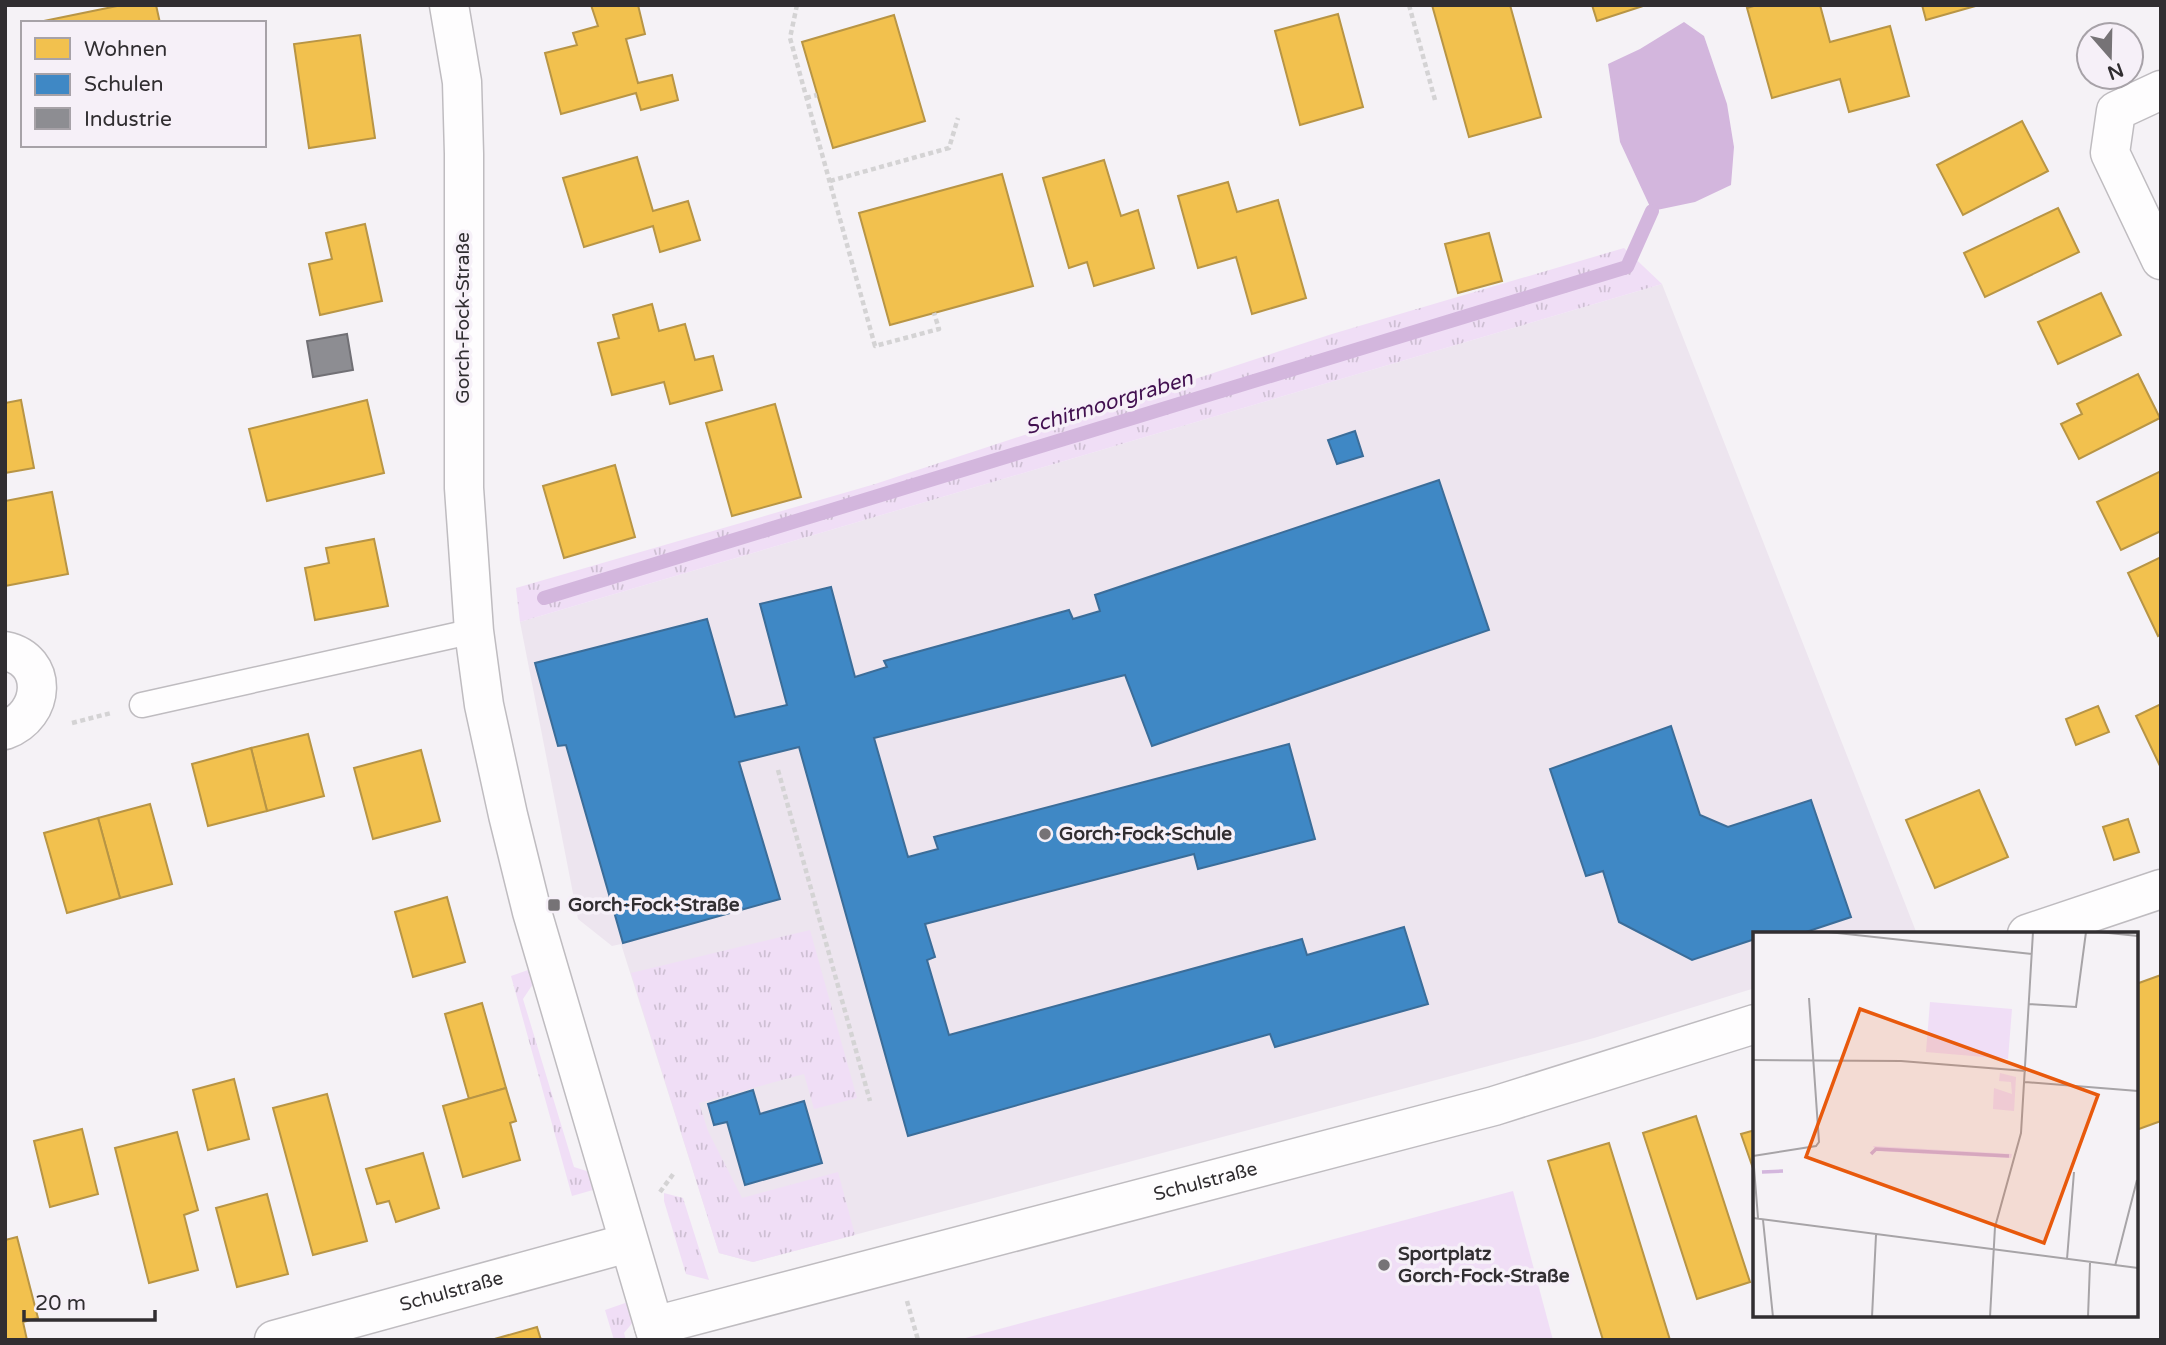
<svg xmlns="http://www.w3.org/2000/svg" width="2166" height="1345" font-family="'Varela Round',sans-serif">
<defs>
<pattern id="grass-tufts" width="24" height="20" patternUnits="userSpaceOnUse" patternTransform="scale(1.75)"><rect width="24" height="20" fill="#f0def6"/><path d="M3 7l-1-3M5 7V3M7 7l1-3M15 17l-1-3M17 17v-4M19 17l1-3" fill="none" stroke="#cebfd3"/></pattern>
</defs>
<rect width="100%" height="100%" fill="#f5f2f6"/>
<polygon fill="#ede5ef" points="1662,284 1917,934 1755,934 1755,988 1594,1038 753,1262 719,1253 621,944 612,946 578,919 520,622"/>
<g fill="url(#grass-tufts)">
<polygon points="1624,248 1662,284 520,622 516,588 875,484 1332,334"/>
<polygon points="810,930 857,1098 814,1109 804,1074 699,1103 708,1131 742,1198 838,1172 855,1235 753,1262 719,1253 631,973"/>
<polygon points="528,970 533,984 523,999 574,1167 596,1174 600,1188 572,1196 511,976"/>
<polygon points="664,1193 683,1198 709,1280 686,1274 664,1201"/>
<polygon points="628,1302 634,1321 624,1333 626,1340 614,1340 605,1310"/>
</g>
<polygon fill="#f0def6" points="1513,1191 1553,1340 958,1340"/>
<polygon fill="#d3b6dd" points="1684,22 1704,36 1727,104 1734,147 1731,185 1695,202 1652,211 1620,142 1608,64 1640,49"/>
<g fill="#f2c14e" stroke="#b89545" stroke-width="2">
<polygon points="122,5 156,5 160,23 34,23"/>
<polygon points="591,5 638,5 645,34 626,39 638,83 672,75 678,100 641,110 636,93 561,114 545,53 577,45 573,33 598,26"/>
<polygon points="1432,5 1510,5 1541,117 1469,137"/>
<polygon points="1592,5 1646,5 1597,21"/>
<polygon points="1757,5 1820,5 1830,42 1890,26 1909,96 1849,112 1840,79 1772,98 1747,8"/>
<polygon points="1922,5 1979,5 1926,20"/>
<polygon points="1338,14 1363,107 1300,125 1275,31"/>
<polygon points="894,15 925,121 833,148 802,42"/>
<polygon points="360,35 375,138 309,148 294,44"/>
<polygon points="2022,121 2048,171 1963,215 1937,165"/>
<polygon points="637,157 653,211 688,201 700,240 660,252 653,226 584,247 563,178"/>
<polygon points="1104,160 1121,216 1138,210 1154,268 1094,286 1087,262 1069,268 1043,178"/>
<polygon points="1002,174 1033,286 890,325 859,213"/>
<polygon points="1228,182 1237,212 1278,200 1306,298 1252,314 1236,257 1198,268 1178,196"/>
<polygon points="2058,208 2079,252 1985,297 1964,253"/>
<polygon points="365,224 382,301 320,315 309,264 332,259 326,233"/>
<polygon points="1489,233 1502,281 1458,293 1445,244"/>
<polygon points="2101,293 2121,335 2058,364 2038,322"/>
<polygon points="652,304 659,331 685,324 695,360 713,356 722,390 670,404 664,382 612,395 598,343 619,338 613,315"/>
<polygon points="2138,374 2160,418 2079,459 2061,424 2082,414 2077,404"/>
<polygon points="21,400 34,468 5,473 5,403"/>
<polygon points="367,400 384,473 267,501 249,429"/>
<polygon points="775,404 801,497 732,516 706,423"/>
<polygon points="615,465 635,537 564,558 543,486"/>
<polygon points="2161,471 2161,531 2121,550 2097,502"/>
<polygon points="52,492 68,574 5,586 5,501"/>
<polygon points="374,539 388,606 315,620 305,568 329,563 326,548"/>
<polygon points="2161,557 2161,634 2158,636 2128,573"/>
<polygon points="2161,704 2161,768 2136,716"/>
<polygon points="2098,706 2109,732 2076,745 2066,719"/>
<polygon points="308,734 324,796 267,811 251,748"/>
<polygon points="251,748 267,811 208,826 192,764"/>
<polygon points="421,750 440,821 373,839 354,768"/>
<polygon points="1979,790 2008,857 1935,888 1906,820"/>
<polygon points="150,804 172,884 120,898 98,818"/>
<polygon points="98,818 120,898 67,913 44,833"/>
<polygon points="2128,819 2139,852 2114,860 2103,827"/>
<polygon points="447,897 465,962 413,977 395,912"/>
<polygon points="2161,975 2161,1121 2136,1130 2136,984"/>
<polygon points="482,1003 506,1088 469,1099 445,1014"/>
<polygon points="234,1079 249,1139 208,1150 193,1090"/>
<polygon points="506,1088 516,1121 510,1123 520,1160 463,1177 443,1106"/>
<polygon points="327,1094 367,1241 313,1255 273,1108"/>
<polygon points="1696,1116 1750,1282 1697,1299 1643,1133"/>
<polygon points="82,1129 98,1194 50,1207 34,1141"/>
<polygon points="1755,1130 1755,1174 1741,1134"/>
<polygon points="177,1132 198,1210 184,1215 198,1270 149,1283 115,1148"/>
<polygon points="1609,1143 1670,1340 1603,1340 1548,1161"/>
<polygon points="423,1153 439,1208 396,1222 389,1201 377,1204 366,1169"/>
<polygon points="267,1194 288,1274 237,1287 216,1208"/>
<polygon points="17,1237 38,1318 23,1322 27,1340 5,1340 5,1240"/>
<polygon points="537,1327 541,1340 491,1340"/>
</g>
<g fill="#3f88c5" stroke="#3b6d99" stroke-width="2">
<polygon points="1355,431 1363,456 1337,464 1328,440"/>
<polygon points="1439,480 1489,630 1152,746 1125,675 874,738 908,857 938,849 934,837 1289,744 1315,839 1198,869 1194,854 925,924 935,957 927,960 949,1035 1302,939 1307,955 1404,927 1428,1004 1275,1047 1270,1034 908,1136 799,747 739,762 780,899 623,943 566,745 558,746 535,663 707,619 735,717 787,705 760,604 831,587 855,677 887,667 884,661 1069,610 1073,619 1100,611 1095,595"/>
<polygon points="1671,726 1700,815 1728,827 1811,800 1851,917 1800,934 1755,934 1755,939 1692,960 1619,922 1603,871 1586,876 1550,769"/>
<polygon points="753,1090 760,1114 804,1101 822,1163 745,1185 727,1122 714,1125 708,1104"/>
</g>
<polygon fill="#8d8d92" stroke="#717075" stroke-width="2" points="347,334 353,370 313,377 307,341"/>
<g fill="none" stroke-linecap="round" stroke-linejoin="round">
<polyline stroke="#d3b6dd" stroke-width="14" points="544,598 1627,267 1652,211"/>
<defs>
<polyline id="service" points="142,705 474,631"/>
<g id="minor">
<polyline points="449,5 462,82 464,154 464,488 474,631 484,705 508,815 532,912 658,1340"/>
<polyline points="2161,90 2116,111 2110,153 2161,260"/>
<path d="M5,651C49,660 46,715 5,730"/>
<polyline points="2027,934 2161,889"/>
<path id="s1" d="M654,1326L1494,1106L1755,1024"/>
<path id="s2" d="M274,1340L628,1243"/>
</g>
</defs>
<use href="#service" stroke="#bfbcc0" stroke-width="27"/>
<use href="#minor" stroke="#bfbcc0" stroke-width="41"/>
<g stroke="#d4d3d4" stroke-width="4.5" stroke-dasharray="5 3.5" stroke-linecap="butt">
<polyline points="797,5 790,38 875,346 939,329 934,313"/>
<polyline points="1409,5 1435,100"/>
<polyline points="806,98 817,95"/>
<polyline points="830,181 949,148 958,118"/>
<polyline points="72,723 111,713"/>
<polyline points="778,770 870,1101"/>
<polyline points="660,1192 674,1173"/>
<polyline points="907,1301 918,1340"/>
</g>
<use href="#service" stroke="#fefdfe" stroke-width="24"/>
<use href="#minor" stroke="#fefdfe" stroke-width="38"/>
</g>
<g fill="#767376" stroke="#f6f0f8" stroke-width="2.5">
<circle cx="1045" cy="834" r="7"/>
<rect x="547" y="898" width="14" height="14" rx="3.5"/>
<circle cx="1384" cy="1265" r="7"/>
</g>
<g text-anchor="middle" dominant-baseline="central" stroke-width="7" stroke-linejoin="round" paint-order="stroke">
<g font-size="19" fill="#312e31" stroke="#f6f0f8">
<text transform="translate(463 318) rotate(-90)">Gorch-Fock-Straße</text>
<text stroke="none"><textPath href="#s1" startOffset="570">Schulstraße</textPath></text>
<text stroke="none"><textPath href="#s2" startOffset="184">Schulstraße</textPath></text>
</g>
<g font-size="19" font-weight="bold" fill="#312e31" stroke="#f6f0f8" text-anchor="start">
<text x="1059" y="834">Gorch-Fock-Schule</text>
<text x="568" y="905">Gorch-Fock-Straße</text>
<text x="1398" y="1254">Sportplatz<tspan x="1398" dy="22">Gorch-Fock-Straße</tspan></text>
</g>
<g font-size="21" font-style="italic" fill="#421050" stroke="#f6f0f8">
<text transform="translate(1109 403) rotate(-17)">Schitmoorgraben</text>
</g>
</g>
<g transform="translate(1753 932)">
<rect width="385" height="385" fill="#f5f2f6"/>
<path d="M247,141L263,145L261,179L240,177L241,156L259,162L258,150L246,149ZM120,214L259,222L258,226L158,221L123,219Z" fill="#f0def6"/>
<path d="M177,70L259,77L255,127L173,120Z" fill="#f0def6"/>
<path fill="none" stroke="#d3b6dd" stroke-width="3.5" d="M118,222L123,217L256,224M9,240L30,239"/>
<path fill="none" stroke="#a7a4a7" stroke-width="2" d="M75,0L279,22M346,0L385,4M276,72L323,75L333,0M0,128L148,129L273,139M272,150L385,159M0,223L5,286M0,224L63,214L66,210L56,66M0,286L385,336M10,288L20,385M314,327L321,240M362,334L384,248M119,385L123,303M237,385L242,295L268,201L280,0M335,385L337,331"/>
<path fill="#e8590c" fill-opacity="0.15" stroke="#e8590c" stroke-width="3.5" d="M107,77L345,163L291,311L53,225Z"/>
<rect width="385" height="385" fill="none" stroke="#312e31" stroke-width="3.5"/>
</g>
<rect width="2166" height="1345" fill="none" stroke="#312e31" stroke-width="14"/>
<rect x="21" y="21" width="245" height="126" fill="#f6f0f8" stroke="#a7a2a8" stroke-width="2"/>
<rect x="35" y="38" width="35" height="21" fill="#f2c14e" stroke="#a7a2a8" stroke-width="2"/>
<text x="84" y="56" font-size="21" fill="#312e31">Wohnen</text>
<rect x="35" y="74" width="35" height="21" fill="#3f88c5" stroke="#a7a2a8" stroke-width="2"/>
<text x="84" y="91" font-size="21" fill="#312e31">Schulen</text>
<rect x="35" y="108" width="35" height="21" fill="#8d8d92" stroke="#a7a2a8" stroke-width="2"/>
<text x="84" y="126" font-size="21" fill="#312e31">Industrie</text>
<g transform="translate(2110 56) rotate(160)"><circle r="33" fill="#f6f0f8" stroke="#a7a2a8" stroke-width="2"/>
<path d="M0-5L12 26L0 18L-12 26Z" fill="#767376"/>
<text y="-10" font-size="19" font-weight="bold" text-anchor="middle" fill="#312e31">N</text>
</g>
<path d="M24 1310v10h131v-10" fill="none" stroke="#312e31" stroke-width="3.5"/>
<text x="35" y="1310" font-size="21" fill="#312e31" stroke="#f6f0f8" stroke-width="5" paint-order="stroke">20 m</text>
</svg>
